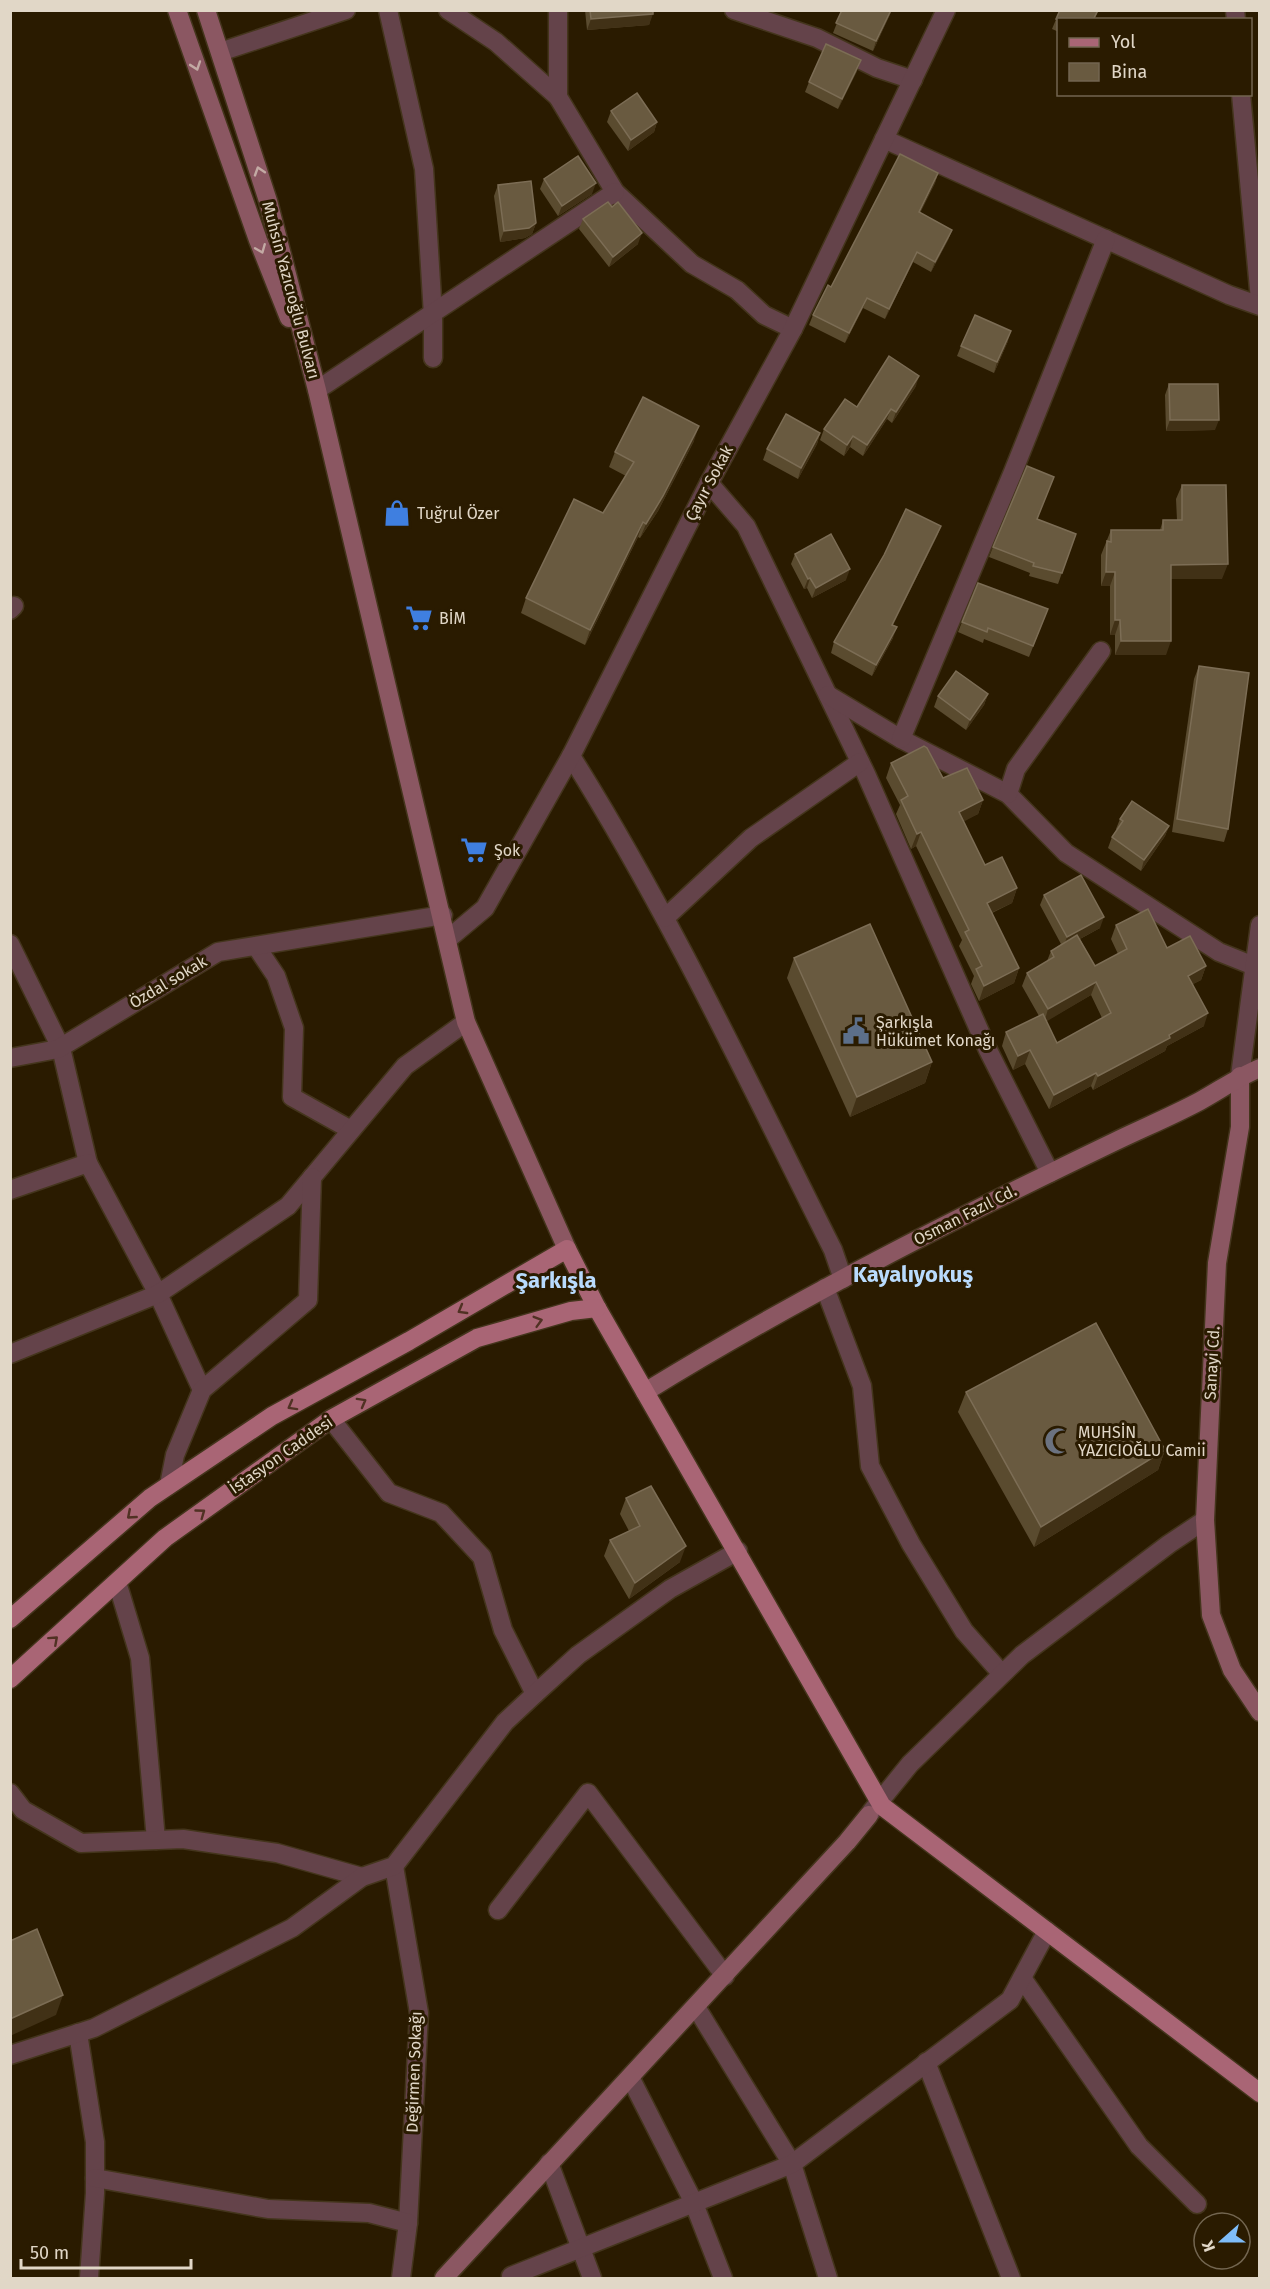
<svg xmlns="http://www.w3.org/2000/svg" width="1270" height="2289" font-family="'Fira Sans',sans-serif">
<rect width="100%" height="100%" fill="#2a1b00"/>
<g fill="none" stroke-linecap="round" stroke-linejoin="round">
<defs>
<g id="street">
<polyline points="388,10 424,169 433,315 433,358"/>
<polyline points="448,10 496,42 558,97"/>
<polyline points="558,10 558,97 615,192 692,264 737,290 764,315 793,329"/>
<polyline points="734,10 817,38 877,68 913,80"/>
<polyline points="1235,10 1236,20"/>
<polyline points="220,52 346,10"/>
<polyline points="1241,94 1260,300"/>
<polyline points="884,139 1229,295 1260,306"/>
<polyline points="317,390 615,192"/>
<polyline points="709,483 746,526 866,774 988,1050 1050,1173"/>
<polyline points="10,610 14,606"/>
<polyline points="828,695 901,739 1008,794 1066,853 1219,952 1254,966"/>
<polyline points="901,739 1013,472 1106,239"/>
<path d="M571,756C670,914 749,1083 833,1250L843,1279"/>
<polyline points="1008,794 1016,769 1101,651"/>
<polyline points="665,918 751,838 860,762"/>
<polyline points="448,939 485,908 571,756 709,483 793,329 946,10"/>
<polyline points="10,944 61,1048 88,1163"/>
<polyline points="256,946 276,976 294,1028 292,1097 351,1130"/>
<polyline points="10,1058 58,1049 218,952 443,915"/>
<polyline points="1240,1076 1260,925"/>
<polyline points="10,1190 88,1163 158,1294 202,1390"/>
<polyline points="825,1288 862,1386 870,1466 911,1544 964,1631 1002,1674"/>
<polyline points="10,1354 158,1294 288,1206 405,1066 466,1022"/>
<polyline points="331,1419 389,1493 441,1513 482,1557 503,1630 535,1694"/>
<polyline points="169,1485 175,1455 202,1390 308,1300 312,1177"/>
<polyline points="117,1582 140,1658 156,1840"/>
<polyline points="10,1793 23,1810 81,1843 183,1839 277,1853 362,1877"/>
<polyline points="871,1812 910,1764 1022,1655 1169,1544 1205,1520"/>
<polyline points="394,1866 419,2013 408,2223 401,2278"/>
<polyline points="498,1910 588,1793 725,1976"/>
<polyline points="1022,1978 1139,2146 1197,2204"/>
<polyline points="696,2007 792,2164 828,2278"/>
<polyline points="78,2033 95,2142 95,2193 89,2278"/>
<polyline points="10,2055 94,2028 292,1928 362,1877 394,1866 505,1722 535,1694 578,1655 670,1589 738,1551"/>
<polyline points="926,2062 1011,2278"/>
<polyline points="631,2079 693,2201 723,2278"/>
<polyline points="549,2163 592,2278"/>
<polyline points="95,2178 268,2209 369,2213 408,2223"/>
<polyline points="511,2276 792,2164 1010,2000 1047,1931"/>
</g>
<g id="secondary">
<polyline points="177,10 258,240 289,318"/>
<polyline points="206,10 268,201 317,390 466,1022 567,1249"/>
<polyline points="1240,1076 1240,1127 1217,1263 1205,1520 1211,1615 1232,1670 1260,1712"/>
<path d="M645,1392C796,1299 954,1219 1114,1142C1143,1128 1172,1116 1200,1101C1220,1090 1238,1077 1260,1068"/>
<polyline points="444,2278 847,1842 869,1815"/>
</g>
<g id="primary">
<polyline points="10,1619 150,1498 272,1416 409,1341 567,1249 597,1308 882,1806 1260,2093"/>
<polyline points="10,1679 165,1538 331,1419 477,1338 571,1311 597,1308"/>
</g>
</defs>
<use href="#street" stroke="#44351c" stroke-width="21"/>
<use href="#secondary" stroke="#44351c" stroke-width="21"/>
<use href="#primary" stroke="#44351c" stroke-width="21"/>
<use href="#street" stroke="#64434a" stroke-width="18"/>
<use href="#secondary" stroke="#8b5762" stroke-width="18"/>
<use href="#primary" stroke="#a96575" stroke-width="18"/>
</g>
<g fill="#5a4b2f" fill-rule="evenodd">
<polygon points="585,10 653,10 649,25 587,30"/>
<polygon points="842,10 892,10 873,51 833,33"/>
<polygon points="1060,10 1099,10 1094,20 1059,20 1059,32 1052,29"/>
<polygon points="857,71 838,109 805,92 809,82"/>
<polygon points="611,111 657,122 654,132 628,151 607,122"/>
<polygon points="938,173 935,183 920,213 952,230 948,240 931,272 913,262 885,319 863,308 845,343 809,325 813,315 831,287"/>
<polygon points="544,179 592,194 558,216 540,189"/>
<polygon points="498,185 536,223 532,234 525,238 500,242 494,196"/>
<polygon points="583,219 638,244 609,267 579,229"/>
<polygon points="1008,341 994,373 957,356 961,346"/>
<polygon points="1169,384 1215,430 1166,431 1165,395"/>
<polygon points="916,386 892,423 887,419 863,456 850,447 844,456 820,440 824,429 857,407"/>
<polygon points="820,433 817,444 798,479 763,460 767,449"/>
<polygon points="694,441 658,511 640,538 638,537 585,645 521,613 526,598 603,513 626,476 609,467 615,452"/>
<polygon points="1182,485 1222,579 1171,579 1166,655 1115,655 1115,635 1110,635 1110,586 1101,586 1101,555 1111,530 1160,530 1163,520 1177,520 1176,499"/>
<polygon points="1037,519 1076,534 1058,584 1029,576 1030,573 989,557 993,547"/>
<polygon points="941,526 937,536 893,625 893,638 872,676 831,653 834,642"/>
<polygon points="795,554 846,580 812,598 807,588 804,589 791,564"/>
<polygon points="1048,609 1029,657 984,639 983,643 958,632 962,622"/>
<polygon points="1199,666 1228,829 1224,842 1172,832 1194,679"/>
<polygon points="988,694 984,705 966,730 934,707 938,696"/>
<polygon points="891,763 943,778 983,800 978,814 963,821 985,865 1017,888 1012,903 992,913 1019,968 1014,983 979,1001 971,984 974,976 959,946 962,940 916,846 911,849 896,814 900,805 886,778"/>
<polygon points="1120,819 1169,826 1165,836 1141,871 1108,848 1112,837 1117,830 1116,829"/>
<path d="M1044,895L1100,928L1080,939L1095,966L1118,954L1111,939L1116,925L1206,966L1201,980L1193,984L1204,1026L1167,1046L1165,1051L1093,1090L1091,1086L1049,1109L1025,1064L1013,1070L1002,1046L1006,1032L1039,1016L1022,986L1027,973L1047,961L1051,951L1061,944L1040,905ZM1091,995L1102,1018L1057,1043L1046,1021Z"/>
<polygon points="794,958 932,1062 925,1083 850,1117 787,978"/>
<polygon points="966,1392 1165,1450 1158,1470 1034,1547 958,1412"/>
<polygon points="626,1498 680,1562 629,1599 604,1556 610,1540 629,1531 620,1514"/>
</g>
<g fill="#413116">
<polygon points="891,10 892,10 873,51 876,41"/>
<polygon points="653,14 649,25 587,30 591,19"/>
<polygon points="861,60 857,71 838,109 842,99"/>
<polygon points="657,122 654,132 628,151 631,140"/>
<polygon points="938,173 935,183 915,222 919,212"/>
<polygon points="596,183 592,194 558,216 562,206"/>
<polygon points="536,223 532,234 525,238 500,242 504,231"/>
<polygon points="952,230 948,240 931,272 935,262"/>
<polygon points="642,233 638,244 609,267 613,257"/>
<polygon points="917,252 913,262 885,319 889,309"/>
<polygon points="867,298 863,308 845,343 849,333"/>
<polygon points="1011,331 1008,341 994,373 997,362"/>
<polygon points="919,376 916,386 892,423 896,412"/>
<polygon points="891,409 887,419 863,456 867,445"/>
<polygon points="1170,420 1219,420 1215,430 1166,431"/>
<polygon points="699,426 694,441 658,511 640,538 646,524"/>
<polygon points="820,433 817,444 798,479 801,468"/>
<polygon points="853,436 850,447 844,456 847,445"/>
<polygon points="643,522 638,537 585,645 590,630"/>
<polygon points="941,526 937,536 888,635 892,625"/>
<polygon points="1228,564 1222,579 1166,579 1171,565"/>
<polygon points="850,569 846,580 812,598 816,588"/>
<polygon points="1106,572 1115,572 1110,586 1101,586"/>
<polygon points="810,578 807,588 804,589 808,579"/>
<polygon points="1115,620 1120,620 1115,635 1110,635"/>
<polygon points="897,627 893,638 872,676 876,665"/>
<polygon points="1121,641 1171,641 1166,655 1115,655"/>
<polygon points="988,694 984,705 966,730 970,720"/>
<polygon points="983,800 978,814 954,827 959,812"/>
<polygon points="1169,826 1165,836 1141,871 1144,860"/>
<polygon points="921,832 916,846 911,849 917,834"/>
<polygon points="1017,888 1012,903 982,917 987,903"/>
<polygon points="1104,917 1100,928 1063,948 1067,937"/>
<polygon points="1206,966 1201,980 1183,989 1188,976"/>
<polygon points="1019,968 1014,983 979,1001 984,986"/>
<polygon points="1096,982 1091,995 1044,1023 1048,1009"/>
<polygon points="1208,1013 1204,1026 1167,1046 1165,1051 1093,1090 1098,1076 1169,1035"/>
<polygon points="1030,1050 1025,1064 1013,1070 1018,1056"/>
<polygon points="932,1062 925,1083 850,1117 857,1097"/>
<polygon points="1096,1073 1091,1086 1049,1109 1054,1095"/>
<polygon points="1165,1450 1158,1470 1034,1547 1041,1527"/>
<polygon points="686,1546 680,1562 629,1599 635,1583"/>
<polygon points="63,1995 56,2015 10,2036 10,2019"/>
</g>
<g fill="#695a40" stroke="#7c6d55" stroke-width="1.5">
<polygon points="590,10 653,10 653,14 591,19"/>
<polygon points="842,10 891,10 876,41 836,23"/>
<polygon points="1060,10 1098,10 1093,20 1059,20 1056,19"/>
<polygon points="826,44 861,60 842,99 809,82"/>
<polygon points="637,93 657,122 631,140 611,111"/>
<polygon points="900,154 938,173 919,212 952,230 935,262 917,252 889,309 867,298 849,333 813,315 828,285 831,287"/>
<polygon points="578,156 596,183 562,206 544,179"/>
<polygon points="531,181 536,223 529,228 504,231 498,185"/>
<polygon points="608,202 612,207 618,202 642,233 613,257 583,219"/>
<polygon points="975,315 1011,331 997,362 961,346"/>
<polygon points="889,356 919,376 896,412 891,409 867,445 853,436 847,445 824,429 845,399 857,407"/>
<polygon points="1169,384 1218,384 1219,420 1170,420"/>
<polygon points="643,397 699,426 663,496 646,524 643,522 590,630 526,598 574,499 603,513 634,462 615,452"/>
<polygon points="786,414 820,433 801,468 767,449"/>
<polygon points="1027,466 1054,477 1037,519 1076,534 1062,573 1033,566 1034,563 993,547"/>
<polygon points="1182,485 1226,485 1228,564 1171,565 1171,641 1121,641 1120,620 1115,620 1115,572 1106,572 1107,541 1111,542 1111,530 1163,530 1163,520 1182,520"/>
<polygon points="906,509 941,526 892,625 897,627 876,665 834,642 884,555"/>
<polygon points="831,534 850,569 816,588 810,578 808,579 795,554"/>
<polygon points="978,583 1048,609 1033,646 988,628 987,632 962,622"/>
<polygon points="1199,666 1249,673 1228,829 1177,819"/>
<polygon points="956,671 988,694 970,720 938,696"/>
<polygon points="924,746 927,748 943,778 967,768 983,800 959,812 985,865 1002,857 1017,888 987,903 1019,968 984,986 976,969 982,966 965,932 969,930 921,832 917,834 901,800 908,796 891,763"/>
<polygon points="1132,801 1169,826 1144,860 1112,837 1123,821 1120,819"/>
<polygon points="1081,875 1104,917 1067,937 1044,895"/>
<polygon points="1148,909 1167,948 1190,936 1206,966 1188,976 1208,1013 1169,1035 1170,1038 1098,1076 1096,1073 1054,1095 1030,1050 1018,1056 1006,1032 1043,1014 1057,1043 1111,1013 1096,982 1048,1009 1027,973 1054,957 1051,951 1077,935 1095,966 1127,949 1116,925"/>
<polygon points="870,924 932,1062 857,1097 794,958"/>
<polygon points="1096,1323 1165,1450 1041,1527 966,1392"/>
<polygon points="651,1486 686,1546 635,1583 610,1540 640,1526 626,1498"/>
<polygon points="37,1929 63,1995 10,2019 10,1941"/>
</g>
<defs><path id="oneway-chevron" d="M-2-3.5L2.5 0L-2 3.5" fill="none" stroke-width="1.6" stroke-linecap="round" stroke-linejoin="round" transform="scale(1.5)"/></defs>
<g stroke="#c3aaa4">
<use href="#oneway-chevron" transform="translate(196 66) rotate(71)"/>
<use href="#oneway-chevron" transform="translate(259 171) rotate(-108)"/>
<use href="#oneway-chevron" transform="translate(261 249) rotate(68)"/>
</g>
<g stroke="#503123">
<use href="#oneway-chevron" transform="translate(462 1310) rotate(150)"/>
<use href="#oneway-chevron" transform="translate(538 1321) rotate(-16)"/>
<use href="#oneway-chevron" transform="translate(362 1402) rotate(-29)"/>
<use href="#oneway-chevron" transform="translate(292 1406) rotate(151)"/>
<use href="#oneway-chevron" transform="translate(201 1513) rotate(-36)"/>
<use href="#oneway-chevron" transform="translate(131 1515) rotate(139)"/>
<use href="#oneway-chevron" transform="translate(54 1640) rotate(-42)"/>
</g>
<defs>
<symbol id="shop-bare" viewBox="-9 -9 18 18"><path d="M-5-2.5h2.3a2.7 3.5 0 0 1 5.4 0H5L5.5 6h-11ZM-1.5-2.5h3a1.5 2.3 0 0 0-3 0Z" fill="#3f7fe0" stroke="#2a1b00" stroke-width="2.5" paint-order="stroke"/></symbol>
<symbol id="supermarket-bare" viewBox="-9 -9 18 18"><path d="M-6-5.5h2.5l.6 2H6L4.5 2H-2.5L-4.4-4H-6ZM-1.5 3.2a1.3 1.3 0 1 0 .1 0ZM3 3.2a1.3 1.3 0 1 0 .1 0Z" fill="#3f7fe0" stroke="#2a1b00" stroke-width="2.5" paint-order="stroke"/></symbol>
<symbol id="civic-bare" viewBox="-9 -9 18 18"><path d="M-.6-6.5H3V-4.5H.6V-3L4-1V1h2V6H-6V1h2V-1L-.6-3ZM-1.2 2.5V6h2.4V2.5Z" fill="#5c6f8a" stroke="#2a1b00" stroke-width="2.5" paint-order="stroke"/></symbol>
<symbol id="mosque-bare" viewBox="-9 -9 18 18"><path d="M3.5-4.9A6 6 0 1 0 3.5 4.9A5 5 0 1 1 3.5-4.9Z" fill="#6b7280" stroke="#2a1b00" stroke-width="2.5" paint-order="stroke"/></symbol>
</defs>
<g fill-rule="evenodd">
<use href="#shop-bare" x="378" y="494" width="38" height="38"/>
<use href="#supermarket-bare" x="400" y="599" width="38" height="38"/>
<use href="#supermarket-bare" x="455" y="831" width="38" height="38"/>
<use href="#civic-bare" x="837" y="1012" width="38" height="38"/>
<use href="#mosque-bare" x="1039" y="1422" width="38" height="38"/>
</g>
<g text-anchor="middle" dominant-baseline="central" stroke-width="6" stroke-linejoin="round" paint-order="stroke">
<g font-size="16" fill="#e1d7c7" stroke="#2a1b00">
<text transform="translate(291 290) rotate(75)">Muhsin Yazıcıoğlu Bulvarı</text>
<text transform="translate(709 483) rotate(-62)">Çayır Sokak</text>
<text transform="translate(168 982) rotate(-31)">Özdal sokak</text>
<text transform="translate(965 1215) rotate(-27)">Osman Fazıl Cd.</text>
<text transform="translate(1212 1363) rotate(-87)">Sanayi Cd.</text>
<text transform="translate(281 1455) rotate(-35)">İstasyon Caddesi</text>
<text transform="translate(414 2072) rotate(-88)">Değirmen Sokağı</text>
</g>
<g font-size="16" fill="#e1d7c7" stroke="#2a1b00" text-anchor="start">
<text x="417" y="513">Tuğrul Özer</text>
<text x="439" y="618">BİM</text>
<text x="494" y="850">Şok</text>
<text x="876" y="1022">Şarkışla<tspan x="876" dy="18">Hükümet Konağı</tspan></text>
<text x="1078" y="1432">MUHSİN<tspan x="1078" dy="18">YAZICIOĞLU Camii</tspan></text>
</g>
<g font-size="22" font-weight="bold" fill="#b9dbfd" stroke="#2a1b00">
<text x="913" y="1274">Kayalıyokuş</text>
<text x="556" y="1280">Şarkışla</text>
</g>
</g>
<rect width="1270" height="2289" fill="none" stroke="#e1d7c7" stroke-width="24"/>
<rect x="1057" y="18" width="195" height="78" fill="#2a1b00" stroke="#736650" stroke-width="1.5"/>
<rect x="1069" y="38" width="30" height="9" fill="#a96575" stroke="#736650" stroke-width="1.5"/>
<text x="1111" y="48" font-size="18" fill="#e1d7c7">Yol</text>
<rect x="1069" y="63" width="30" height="18" fill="#695a40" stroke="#736650" stroke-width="1.5"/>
<text x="1111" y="78" font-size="18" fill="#e1d7c7">Bina</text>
<g transform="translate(1222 2241) rotate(249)"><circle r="28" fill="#2a1b00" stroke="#736650" stroke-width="1.5"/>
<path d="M0-4.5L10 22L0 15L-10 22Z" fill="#7fbdf9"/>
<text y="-9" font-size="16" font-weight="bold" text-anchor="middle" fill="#e1d7c7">K</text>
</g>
<path d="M21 2259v9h170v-9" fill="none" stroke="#e1d7c7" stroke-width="3"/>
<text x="30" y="2259" font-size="18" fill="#e1d7c7" stroke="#2a1b00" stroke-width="4.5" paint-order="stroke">50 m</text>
</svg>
